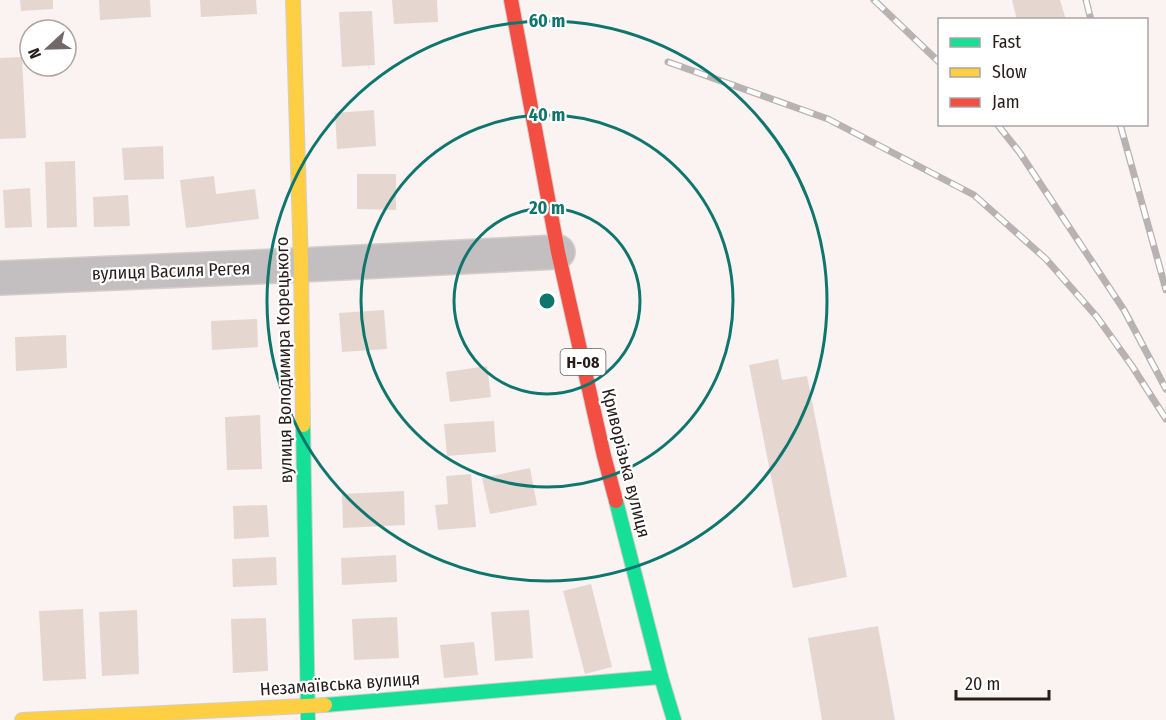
<svg xmlns="http://www.w3.org/2000/svg" width="1166" height="720" font-family="'Fira Sans Condensed',sans-serif">
<rect width="100%" height="100%" fill="#faf3f2"/>
<g fill="#e5d7cf">
<polygon points="20,0 53,0 53,9 21,11"/>
<polygon points="99,0 150,0 151,17 100,20"/>
<polygon points="200,0 256,0 257,14 201,17"/>
<polygon points="392,0 437,0 438,22 394,24"/>
<polygon points="1012,0 1060,0 1066,20 1017,20"/>
<polygon points="372,11 375,65 342,67 339,12"/>
<polygon points="22,57 26,138 0,139 0,58"/>
<polygon points="374,110 376,146 337,149 335,113"/>
<polygon points="163,146 164,179 124,180 122,148"/>
<polygon points="75,161 77,227 47,228 45,162"/>
<polygon points="357,174 396,174 396,210 357,209"/>
<polygon points="214,176 216,194 255,189 259,219 186,228 180,180"/>
<polygon points="30,188 32,227 5,228 3,190"/>
<polygon points="128,195 130,226 94,227 93,197"/>
<polygon points="384,310 387,349 342,352 339,313"/>
<polygon points="257,319 258,347 212,350 211,321"/>
<polygon points="66,335 67,368 16,371 15,337"/>
<polygon points="778,359 782,380 807,376 847,577 793,588 749,365"/>
<polygon points="487,366 491,397 450,402 446,372"/>
<polygon points="260,415 262,469 227,470 225,417"/>
<polygon points="494,421 496,452 447,456 444,424"/>
<polygon points="530,468 537,505 490,514 482,478"/>
<polygon points="471,474 476,527 438,530 435,505 448,504 446,476"/>
<polygon points="404,491 405,525 343,528 342,494"/>
<polygon points="267,505 269,537 234,539 233,506"/>
<polygon points="396,555 397,582 342,585 341,558"/>
<polygon points="276,557 277,585 233,587 232,559"/>
<polygon points="591,584 612,667 585,674 563,591"/>
<polygon points="83,609 86,679 43,681 39,611"/>
<polygon points="137,610 139,674 102,676 99,612"/>
<polygon points="529,610 533,658 495,661 491,612"/>
<polygon points="397,617 399,658 354,660 352,619"/>
<polygon points="266,618 268,671 233,673 231,619"/>
<polygon points="878,626 895,720 822,720 808,638"/>
<polygon points="474,642 478,675 444,678 440,645"/>
</g>
<g fill="none" stroke-linecap="round" stroke-linejoin="round">
<defs>
<polyline id="street" points="0,278 301,265 558,252"/>
<g id="fast">
<polyline points="303,425 308,720"/>
<polyline points="616,501 661,677 674,720"/>
<polyline points="325,705 661,677"/>
</g>
<g id="slow">
<polyline points="293,0 301,265 303,425"/>
<polyline points="22,720 325,705"/>
</g>
<polyline id="jam" points="511,0 558,252 604,456 616,501"/>
</defs>
<use href="#street" stroke="#d4cdcc" stroke-width="36"/>
<use href="#fast" stroke="#d4cdcc" stroke-width="16"/>
<use href="#slow" stroke="#d4cdcc" stroke-width="16"/>
<use href="#jam" stroke="#d4cdcc" stroke-width="16"/>
<use href="#street" stroke="#c3bebf" stroke-width="33"/>
<use href="#fast" stroke="#16e098" stroke-width="14"/>
<use href="#slow" stroke="#ffcf43" stroke-width="14"/>
<use href="#jam" stroke="#f24e42" stroke-width="14"/>
<defs>
<g id="rail">
<polyline points="874,0 940,63"/>
<polyline points="1086,0 1091,20"/>
<polyline points="668,62 828,119 974,195 1046,259 1097,317 1132,366 1166,419"/>
<polyline points="997,124 1020,153 1124,310 1166,389"/>
<polyline points="1120,124 1166,290"/>
</g>
</defs>
<use href="#rail" stroke="#b8b2b3" stroke-width="7"/>
<use href="#rail" stroke="#fff" stroke-width="4.5" stroke-dasharray="14" stroke-linecap="butt"/>
</g>
<g fill="none" stroke="#0f766e" stroke-width="3">
<circle cx="547" cy="301" r="93"/>
<circle cx="547" cy="301" r="186"/>
<circle cx="547" cy="301" r="280"/>
</g>
<g text-anchor="middle" dominant-baseline="central" stroke-width="4.5" stroke-linejoin="round" paint-order="stroke">
<rect fill="#fff" stroke="#696160" stroke-width="1.5" x="560.5" y="349" width="45" height="26" rx="4.5"/>
<g font-size="16" font-weight="bold" fill="#291d1c">
<text x="583" y="362">Н-08</text>
</g>
<g font-size="18" fill="#291d1c" stroke="#fff">
<text transform="translate(171 271) rotate(-2)">вулиця Василя Регея</text>
<text transform="translate(284 360) rotate(-91)">вулиця Володимира Корецького</text>
<text transform="translate(626 463) rotate(76)">Криворізька вулиця</text>
<text transform="translate(340 684) rotate(-4)">Незамаївська вулиця</text>
</g>
</g>
<circle cx="547" cy="301" r="9" fill="#0f766e" stroke="#fff" stroke-width="3"/>
<g font-size="18" text-anchor="middle" font-weight="bold" fill="#0f766e" stroke="#fff" stroke-width="4.5" stroke-linejoin="round" paint-order="stroke">
<text x="547" y="27">60 m</text>
<text x="547" y="121">40 m</text>
<text x="547" y="214">20 m</text>
</g>
<rect x="938" y="18" width="210" height="108" fill="#ffffff" stroke="#a9a5a4" stroke-width="1.5"/>
<rect x="950" y="38" width="30" height="9" fill="#16e098" stroke="#a9a5a4" stroke-width="1.5"/>
<text x="992" y="48" font-size="18" fill="#291d1c">Fast</text>
<rect x="950" y="68" width="30" height="9" fill="#ffcf43" stroke="#a9a5a4" stroke-width="1.5"/>
<text x="992" y="78" font-size="18" fill="#291d1c">Slow</text>
<rect x="950" y="98" width="30" height="9" fill="#f24e42" stroke="#a9a5a4" stroke-width="1.5"/>
<text x="992" y="108" font-size="18" fill="#291d1c">Jam</text>
<g transform="translate(48 48) rotate(248)"><circle r="28" fill="#ffffff" stroke="#a9a5a4" stroke-width="1.5"/>
<path d="M0-4.5L10 22L0 15L-10 22Z" fill="#726867"/>
<text y="-9" font-size="16" font-weight="bold" text-anchor="middle" fill="#291d1c">N</text>
</g>
<path d="M956 690v9h93v-9" fill="none" stroke="#291d1c" stroke-width="3"/>
<text x="965" y="690" font-size="18" fill="#291d1c" stroke="#ffffff" stroke-width="4.5" paint-order="stroke">20 m</text>
</svg>
